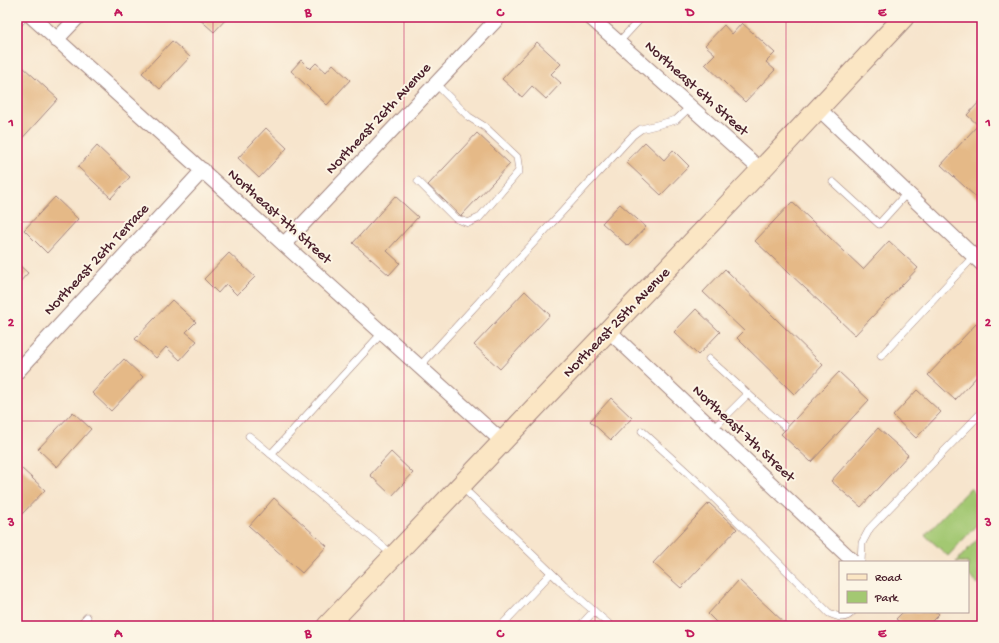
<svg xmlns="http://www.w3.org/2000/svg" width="999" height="643" font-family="'Gochi Hand',sans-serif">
<rect width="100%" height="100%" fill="#fcf5e5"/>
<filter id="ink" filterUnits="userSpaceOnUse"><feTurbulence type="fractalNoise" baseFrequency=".025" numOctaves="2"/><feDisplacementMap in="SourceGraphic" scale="8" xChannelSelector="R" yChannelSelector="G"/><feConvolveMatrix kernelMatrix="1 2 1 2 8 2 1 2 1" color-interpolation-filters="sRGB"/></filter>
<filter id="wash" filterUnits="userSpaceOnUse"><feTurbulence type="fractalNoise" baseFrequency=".012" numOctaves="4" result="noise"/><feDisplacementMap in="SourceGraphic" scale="16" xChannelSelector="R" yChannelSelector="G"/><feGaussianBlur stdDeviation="0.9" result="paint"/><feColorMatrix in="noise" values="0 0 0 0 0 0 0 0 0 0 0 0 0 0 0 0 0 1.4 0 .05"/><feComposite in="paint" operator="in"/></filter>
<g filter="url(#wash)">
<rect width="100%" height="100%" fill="#f7e5cd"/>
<g fill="#a3c872" stroke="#76744e">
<polygon points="970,488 982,500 982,519 948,556 925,535"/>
<polygon points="982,534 982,579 978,584 968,575 968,562 956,562"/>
</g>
<g id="blocks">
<g fill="#e5b987">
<polygon points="197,17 228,17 214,32"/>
<polygon points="742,23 775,53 766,62 775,70 745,102 705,64 715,54 705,45 724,25 732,34"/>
<polygon points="172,41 190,57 160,89 142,73"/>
<polygon points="537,42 561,64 551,74 561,83 546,99 532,86 522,97 502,79"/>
<polygon points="301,60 310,69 316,63 326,72 333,64 350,80 327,105 291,71"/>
<polygon points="23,67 58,99 17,144 17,73"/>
<polygon points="982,99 982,193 977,198 941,165 978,125 967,115"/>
<polygon points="266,128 287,148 259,178 238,158"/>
<polygon points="477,133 510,164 461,216 428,185"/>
<polygon points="645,142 664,160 673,150 689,166 661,195 626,162"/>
<polygon points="97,146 130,177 111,198 78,167"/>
<polygon points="395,196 418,217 387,251 400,263 389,275 353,243"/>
<polygon points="55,197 78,219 47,253 24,230"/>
<polygon points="792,202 863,269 889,241 918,268 855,335 755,241"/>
<polygon points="620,204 646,227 628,246 602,223"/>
<polygon points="229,253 255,277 237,295 226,284 218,293 204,279"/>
<polygon points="17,263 28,273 17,285"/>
<polygon points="725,269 823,365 795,395 737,338 744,331 703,292"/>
<polygon points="525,291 550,315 500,369 474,345"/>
<polygon points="172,300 196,322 186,332 197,341 180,360 166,347 156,358 135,339"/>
<polygon points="696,309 720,332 698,355 674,332"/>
<polygon points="976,324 982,329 982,371 955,400 928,375"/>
<polygon points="124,359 143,377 111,411 92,393"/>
<polygon points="839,372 869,400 811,462 781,434"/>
<polygon points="917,390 941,412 916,438 893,416"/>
<polygon points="611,398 632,418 611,440 590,421"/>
<polygon points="73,412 91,429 57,467 38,449"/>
<polygon points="878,428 908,455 861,507 831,481"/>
<polygon points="391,452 413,473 392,496 370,475"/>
<polygon points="21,468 45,490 20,516 17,513 17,472"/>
<polygon points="274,498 327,546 302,573 249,526"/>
<polygon points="709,503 737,529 681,588 653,563"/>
<polygon points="739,580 788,626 720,626 708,614"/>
<polygon points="903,612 937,612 939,614 927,626 904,626 896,619"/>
</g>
</g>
</g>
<g filter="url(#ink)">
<use href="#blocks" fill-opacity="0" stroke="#a0827c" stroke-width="1"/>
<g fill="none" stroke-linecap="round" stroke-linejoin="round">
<defs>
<g id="lane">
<polyline points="17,25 24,17"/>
<polyline points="618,43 642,17"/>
<polyline points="418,181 455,218 468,223 479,218 519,171 517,157 485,127 469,117 436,84"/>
<polyline points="833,182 879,224 907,193"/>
<polyline points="881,356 974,256"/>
<polyline points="709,359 748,394 713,429"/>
<polyline points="419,367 633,135 641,129 676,120 690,107"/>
<polyline points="748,394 784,426"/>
<path d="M642,431L702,486L829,613C838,617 845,620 852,612"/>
<polyline points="249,436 393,555"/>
<polyline points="271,454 382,333"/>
<polyline points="462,487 564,585 611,626"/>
<polyline points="861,562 862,543 870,528 982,412"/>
<polyline points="79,626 87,617"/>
<polyline points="501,626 551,573"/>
<polyline points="580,626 594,611"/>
</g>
<g id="street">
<polyline points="32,17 503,442"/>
<polyline points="590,17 761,170"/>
<polyline points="56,40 78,17"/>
<polyline points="819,109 982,264"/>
<polyline points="284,244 499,17"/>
<polyline points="609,331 854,562"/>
<polyline points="17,372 203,170"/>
</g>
<polyline id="secondary" points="327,626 761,170 904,17"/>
</defs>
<use href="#lane" stroke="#a0827c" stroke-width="8"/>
<use href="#street" stroke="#a0827c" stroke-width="16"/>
<use href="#secondary" stroke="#a0827c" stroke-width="22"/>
<use href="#lane" stroke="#fff" stroke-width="7"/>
<use href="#street" stroke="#fff" stroke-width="14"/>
<use href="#secondary" stroke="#fbe6c4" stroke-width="20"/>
</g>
</g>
<path fill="none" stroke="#c2185b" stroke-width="1" stroke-opacity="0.55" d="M213,17V626M404,17V626M595,17V626M786,17V626M17,222H982M17,421H982"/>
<g text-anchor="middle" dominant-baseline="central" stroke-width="4" stroke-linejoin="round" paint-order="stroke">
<g font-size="15" fill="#4a1f2b" stroke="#fcf5e5">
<text transform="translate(696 89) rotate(42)">Northeast 6th Street</text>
<text transform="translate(379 119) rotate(-47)">Northeast 26th Avenue</text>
<text transform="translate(279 217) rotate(42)">Northeast 7th Street</text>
<text transform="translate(97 260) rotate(-47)">Northeast 26th Terrace</text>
<text transform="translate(617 323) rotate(-46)">Northeast 25th Avenue</text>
<text transform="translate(743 434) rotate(43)">Northeast 7th Street</text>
</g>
</g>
<rect width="999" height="643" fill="none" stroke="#fcf5e5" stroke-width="44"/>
<rect x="839" y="561" width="130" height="52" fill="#fcf5e5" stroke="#b59f9b"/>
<rect x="847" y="574" width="20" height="6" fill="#fbe6c4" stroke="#b59f9b"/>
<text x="875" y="581" font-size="12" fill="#4a1f2b">Road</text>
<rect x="847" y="591" width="20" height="12" fill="#a3c872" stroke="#b59f9b"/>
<text x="875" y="601" font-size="12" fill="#4a1f2b">Park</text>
<rect x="22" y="22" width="955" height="599" fill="none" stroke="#c2185b" stroke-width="1.5"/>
<g font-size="13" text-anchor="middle" font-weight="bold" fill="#c2185b">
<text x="118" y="16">A</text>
<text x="308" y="16">B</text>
<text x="500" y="16">C</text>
<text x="690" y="16">D</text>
<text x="882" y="16">E</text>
<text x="11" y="126">1</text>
<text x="988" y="126">1</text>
<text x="11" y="326">2</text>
<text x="988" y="326">2</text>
<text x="11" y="526">3</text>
<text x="988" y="526">3</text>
<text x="118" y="637">A</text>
<text x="308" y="637">B</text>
<text x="500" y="637">C</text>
<text x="690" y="637">D</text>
<text x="882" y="637">E</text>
</g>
</svg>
